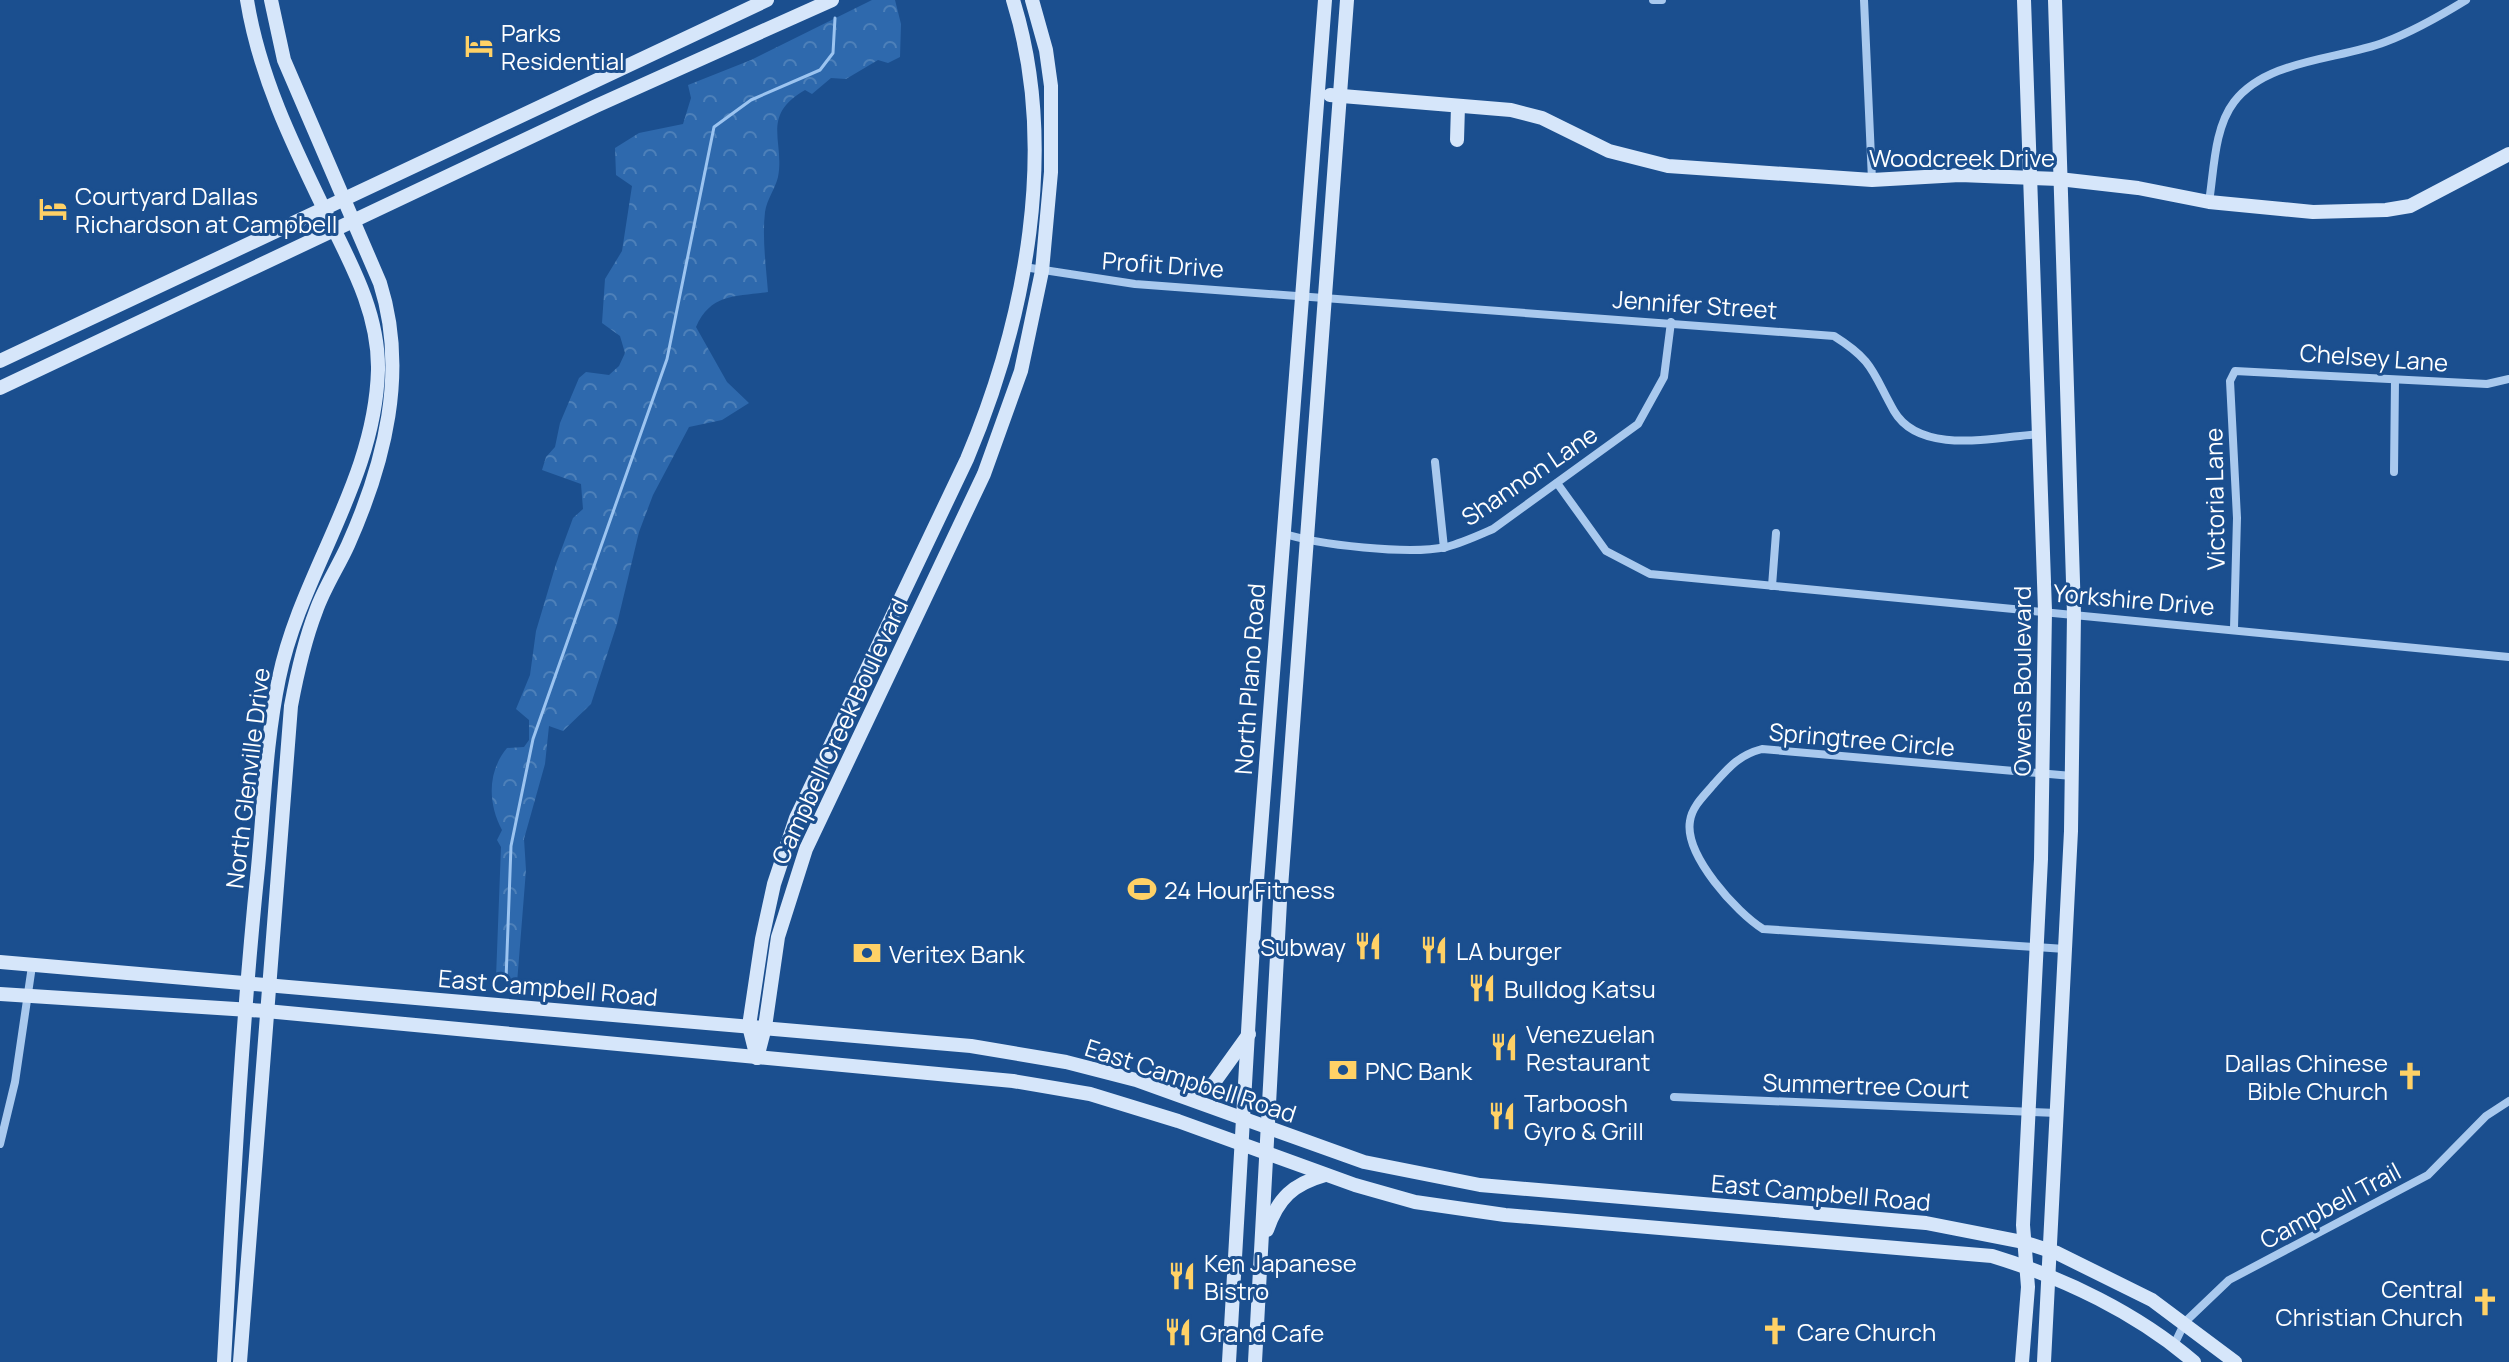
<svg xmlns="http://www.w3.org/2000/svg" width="2509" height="1362" font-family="Manrope,sans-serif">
<defs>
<pattern id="forest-crowns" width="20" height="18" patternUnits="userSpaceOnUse" patternTransform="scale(2)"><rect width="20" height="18" fill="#2e69ad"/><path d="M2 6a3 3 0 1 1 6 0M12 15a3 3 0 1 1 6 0" fill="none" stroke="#4d80b9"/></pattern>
</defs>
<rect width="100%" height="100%" fill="#1b4f8f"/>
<path fill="url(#forest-crowns)" d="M872,0H895L901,24L900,57L888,63L878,60L846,79L831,78L812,94L805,90C760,116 785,141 778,177C775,189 767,199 765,212C762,238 766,266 768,292C736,297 711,293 696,327L727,382L749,403L722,420L689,427L653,495L639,532L617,624L591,704L563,731L549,726L545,764L524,839L526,870L517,983L496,978L501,847L497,840L502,830C488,804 487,772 507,748L524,747L529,740V720L516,709L530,675L536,631L556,564L573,518L583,509L581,484L542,470L546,457L555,447L560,423L579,378L586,372L609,375L619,366L625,353L620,336L602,323L605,279L622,251L632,186L616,175L615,148L639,133L683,124L691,98L688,85L751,60Z"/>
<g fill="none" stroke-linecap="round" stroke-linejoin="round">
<polyline stroke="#9cc4f0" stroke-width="3" points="506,980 511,846 533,739 667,359 714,127 751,100 820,70 833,53 835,18"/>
<g stroke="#a9c9ee" stroke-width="8">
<polyline points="1653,0 1662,0"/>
<polyline points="1864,0 1872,180"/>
<path d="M2209,202C2214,171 2214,128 2234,102C2267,59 2338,60 2385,42C2414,31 2440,16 2466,0"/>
<path d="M1024,267L1135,284L1834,336C1874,361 1872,372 1894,411C1920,456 1996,437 2039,434"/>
<polyline points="1435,462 1444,548"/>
<polyline points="2394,472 2395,380"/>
<polyline points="1557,483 1606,551 1650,574 2509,657"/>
<path d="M1282,533C1318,545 1409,555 1446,547C1462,543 1477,536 1493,529L1638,424L1664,377L1671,322"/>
<polyline points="1772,586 1776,533"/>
<polyline points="2234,628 2237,518 2230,381 2235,371 2487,384 2509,379"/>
<path d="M2065,949L1763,929C1737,913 1684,855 1690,821C1692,806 1705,795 1713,785C1729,767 1739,755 1762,749L2072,776"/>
<polyline points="1674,1097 2057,1113"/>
<polyline points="0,1144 15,1082 32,966"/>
<polyline points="2174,1345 2185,1322 2229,1280 2428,1175 2486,1116 2509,1101"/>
</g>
<g stroke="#d6e6fa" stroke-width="14">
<polyline points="1330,95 1511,110 1542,118 1609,151 1668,166 1872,180 1960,175 2059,179 2138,188 2209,202 2313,212 2386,210 2410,206 2509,154"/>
<polyline points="1457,140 1458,106"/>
<polyline points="0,361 767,0"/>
<polyline points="0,388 596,106 832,0"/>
<polyline points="0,962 971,1046 1066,1062 1136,1080 1364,1162 1480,1185 1926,1223 2023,1242 2057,1253 2152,1300 2235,1362"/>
<path d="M0,994L266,1011L1013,1081L1090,1094L1178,1121L1355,1185L1415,1202L1505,1215L1992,1256C2064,1278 2137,1313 2194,1362"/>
<polyline points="757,1058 765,1027 778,937 806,849 984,474 1021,371 1042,271 1051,172 1051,86 1046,50 1032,0"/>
<path d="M757,1058L749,1026L762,939L774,884L796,818L967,459C1026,319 1059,147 1013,0"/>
<polyline points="1181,1095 1213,1084 1249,1034"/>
<path d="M1267,1230C1278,1198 1293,1184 1325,1175"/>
<path d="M224,1362C233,1197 241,1032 258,868C264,805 266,740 279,678C301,572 375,482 378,370C379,312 350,262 325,211C292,143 259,75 247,0"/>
<path d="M240,1362L291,706C297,674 304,642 316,611C324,588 338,567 348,545C385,462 408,371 380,283L284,60L271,0"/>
<polyline points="1229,1362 1256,893 1325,0"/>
<polyline points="1255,1362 1280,901 1347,0"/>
<polyline points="2022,1362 2028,1287 2023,1225 2041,859 2045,611 2024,0"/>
<polyline points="2044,1362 2071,831 2074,614 2055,0"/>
</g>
</g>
<defs>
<symbol id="hotel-bare" viewBox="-9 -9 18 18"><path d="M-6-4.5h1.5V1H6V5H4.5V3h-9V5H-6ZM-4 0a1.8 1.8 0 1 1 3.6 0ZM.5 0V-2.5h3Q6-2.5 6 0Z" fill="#ffd166" stroke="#1b4f8f" stroke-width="2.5" paint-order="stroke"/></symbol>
<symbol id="stadium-bare" viewBox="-9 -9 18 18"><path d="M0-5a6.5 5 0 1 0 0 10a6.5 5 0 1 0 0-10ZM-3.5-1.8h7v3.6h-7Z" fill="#ffd166" stroke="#1b4f8f" stroke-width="2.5" paint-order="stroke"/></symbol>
<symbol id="restaurant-bare" viewBox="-9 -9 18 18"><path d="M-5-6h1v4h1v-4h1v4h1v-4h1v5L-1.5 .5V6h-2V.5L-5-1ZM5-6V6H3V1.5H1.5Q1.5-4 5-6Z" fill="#ffd166" stroke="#1b4f8f" stroke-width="2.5" paint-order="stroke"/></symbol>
<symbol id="bank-bare" viewBox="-9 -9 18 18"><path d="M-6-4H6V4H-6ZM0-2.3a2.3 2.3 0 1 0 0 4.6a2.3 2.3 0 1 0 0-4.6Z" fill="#ffd166" stroke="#1b4f8f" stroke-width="2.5" paint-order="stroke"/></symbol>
<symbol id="church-bare" viewBox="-9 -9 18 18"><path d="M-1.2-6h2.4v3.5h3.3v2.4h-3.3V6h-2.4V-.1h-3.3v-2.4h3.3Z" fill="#ffd166" stroke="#1b4f8f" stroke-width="2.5" paint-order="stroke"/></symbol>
</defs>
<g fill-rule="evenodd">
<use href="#hotel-bare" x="459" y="26" width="40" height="40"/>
<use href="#hotel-bare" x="33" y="189" width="40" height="40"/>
<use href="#stadium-bare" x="1122" y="869" width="40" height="40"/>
<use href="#restaurant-bare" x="1348" y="926" width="40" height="40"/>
<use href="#restaurant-bare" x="1414" y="930" width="40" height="40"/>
<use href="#bank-bare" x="847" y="933" width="40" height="40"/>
<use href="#restaurant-bare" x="1462" y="968" width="40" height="40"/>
<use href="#restaurant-bare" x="1484" y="1027" width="40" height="40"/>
<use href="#bank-bare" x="1323" y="1050" width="40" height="40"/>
<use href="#church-bare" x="2390" y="1056" width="40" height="40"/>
<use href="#restaurant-bare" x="1482" y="1096" width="40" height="40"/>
<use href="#restaurant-bare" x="1162" y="1256" width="40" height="40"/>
<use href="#church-bare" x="2465" y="1282" width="40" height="40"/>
<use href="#church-bare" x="1755" y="1311" width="40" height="40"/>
<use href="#restaurant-bare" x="1158" y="1312" width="40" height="40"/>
</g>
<g text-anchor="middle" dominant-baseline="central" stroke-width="6" stroke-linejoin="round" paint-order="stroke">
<g font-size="24" fill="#fff" stroke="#1b4f8f" text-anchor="start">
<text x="501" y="32">Parks<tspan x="501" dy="28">Residential</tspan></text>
<text x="75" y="195">Courtyard Dallas<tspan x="75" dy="28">Richardson at Campbell</tspan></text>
<text x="1164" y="889">24 Hour Fitness</text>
<text x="1346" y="946" text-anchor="end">Subway</text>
<text x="1456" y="950">LA burger</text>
<text x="889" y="953">Veritex Bank</text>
<text x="1504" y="988">Bulldog Katsu</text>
<text x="1526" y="1033">Venezuelan<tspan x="1526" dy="28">Restaurant</tspan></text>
<text x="2388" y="1062" text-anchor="end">Dallas Chinese<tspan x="2388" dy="28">Bible Church</tspan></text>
<text x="1365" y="1070">PNC Bank</text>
<text x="1524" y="1102">Tarboosh<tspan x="1524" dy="28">Gyro &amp; Grill</tspan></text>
<text x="1204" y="1262">Ken Japanese<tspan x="1204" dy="28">Bistro</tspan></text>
<text x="2463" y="1288" text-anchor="end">Central<tspan x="2463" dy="28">Christian Church</tspan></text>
<text x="1797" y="1331">Care Church</text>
<text x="1200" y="1332">Grand Cafe</text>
</g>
<g font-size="24" fill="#fff" stroke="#1b4f8f">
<text x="1962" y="157">Woodcreek Drive</text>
<text transform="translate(1163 264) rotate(4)">Profit Drive</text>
<text transform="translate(1695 304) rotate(4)">Jennifer Street</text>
<text transform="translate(2374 357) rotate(4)">Chelsey Lane</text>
<text transform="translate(1529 475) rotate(-34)">Shannon Lane</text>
<text transform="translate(2214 499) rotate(-91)">Victoria Lane</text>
<text transform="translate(2134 599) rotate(5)">Yorkshire Drive</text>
<text transform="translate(1249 679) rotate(-86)">North Plano Road</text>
<text transform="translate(2021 681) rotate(-90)">Owens Boulevard</text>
<text transform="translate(839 731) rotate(-65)">Campbell Creek Boulevard</text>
<text transform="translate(1862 739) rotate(5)">Springtree Circle</text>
<text transform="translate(247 778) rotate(-83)">North Glenville Drive</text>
<text transform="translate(548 987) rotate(5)">East Campbell Road</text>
<text transform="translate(1191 1080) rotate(18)">East Campbell Road</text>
<text transform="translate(1866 1085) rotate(2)">Summertree Court</text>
<text transform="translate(1821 1192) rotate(5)">East Campbell Road</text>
<text transform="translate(2330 1205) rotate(-28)">Campbell Trail</text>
</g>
</g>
</svg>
